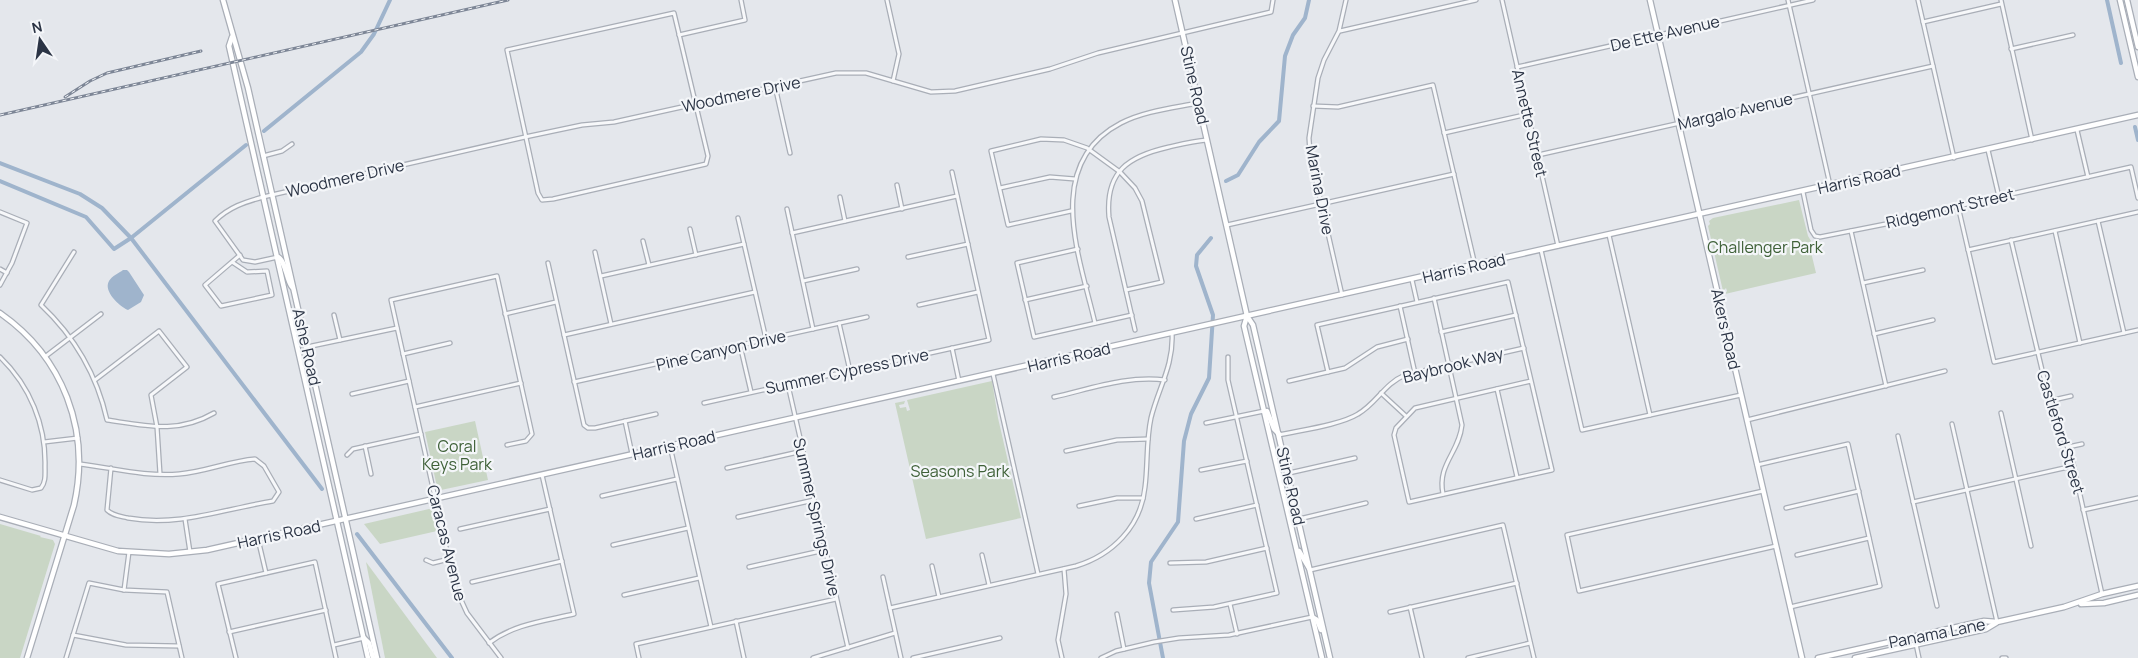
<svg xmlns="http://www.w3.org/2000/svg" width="2138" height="658" font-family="Manrope,sans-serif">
<rect width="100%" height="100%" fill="#e4e7ec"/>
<g fill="#c9d6c5">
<polygon points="1799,200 1808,236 1811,241 1810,248 1816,273 1725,294 1727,291 1726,288 1723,291 1708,226 1710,224 1709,221 1713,218"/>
<polygon points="992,381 998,418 1021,518 926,539 895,403 905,401 904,404 899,405 900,408 906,407 907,411 910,410 907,400"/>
<polygon points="475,421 488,480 441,490 437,487 425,432"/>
<polygon points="429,509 432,510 437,531 380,544 364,524"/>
<polygon points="0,524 41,536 40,537 53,540 55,544 20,658 0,658"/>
<polygon points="366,562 437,658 385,658"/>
</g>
<path fill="#9fb4cc" d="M123,270H127L129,272L144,295L141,302L128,310C119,306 103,291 109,281C112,276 119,273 123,270Z"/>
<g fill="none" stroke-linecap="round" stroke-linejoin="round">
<g stroke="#9fb4cc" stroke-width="4">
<polyline points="2107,0 2121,63"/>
<polyline points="2135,127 2138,140"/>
<polyline points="264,131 361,52 374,34 390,0"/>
<polyline points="0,163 80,194 102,208 131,238 322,489"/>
<polyline points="0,181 86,217 114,249 131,238 246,145"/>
<polyline points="1226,181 1238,175 1259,142 1279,121 1285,56 1293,35 1305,18 1309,0"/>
<polyline points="357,534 452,658"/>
<polyline points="1163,658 1149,583 1151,562 1178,522 1184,441 1191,414 1209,378 1213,315 1196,266 1197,255 1211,238"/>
</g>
<defs>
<g id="street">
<polyline points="887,0 899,54 893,81"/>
<polyline points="1502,0 1558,246"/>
<polyline points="1788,0 1830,185"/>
<polyline points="1918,0 1954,158"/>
<polyline points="2001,0 2032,140"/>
<polygon points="674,13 708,156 706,164 553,199 542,200 538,193 507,50"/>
<polyline points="1923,22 2001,4"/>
<polyline points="1340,31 1476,0"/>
<polyline points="679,35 745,20 741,0"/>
<polyline points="2011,49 2073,35"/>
<polyline points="1517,67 1813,0"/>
<polyline points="775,86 790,153"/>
<polyline points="1313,106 1338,107 1433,85 1475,265"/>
<polyline points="2077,130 2088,177"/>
<polyline points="1444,133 1528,114"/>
<polyline points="1988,150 1999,197"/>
<polyline points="1538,155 1933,66"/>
<polyline points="263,156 282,151 292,144"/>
<polyline points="897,185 902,209"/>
<polyline points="1000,188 1050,177 1075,179"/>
<polyline points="1803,192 1811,230 1815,236 1820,237 1906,220 1936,211 2131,167 2138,198"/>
<polyline points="840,197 845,221"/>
<polyline points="1958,206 1994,362 2138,330"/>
<polyline points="787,209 813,329"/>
<polyline points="1071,211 1008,225 991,151 1041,139 1064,140 1087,148 1120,172 1135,188 1142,201 1162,282 1126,290"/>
<polyline points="0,212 27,223 12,263 0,285"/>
<polyline points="738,218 766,339"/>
<polyline points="2098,221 2124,333"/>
<polyline points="1227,225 1454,174"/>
<polyline points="690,229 696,255"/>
<polyline points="1851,231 1886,386"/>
<polyline points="2055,231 2080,343"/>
<polyline points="792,233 957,196"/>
<polyline points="1609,235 1650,415"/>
<polyline points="2011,240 2054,420 2071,454 2102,594"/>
<polyline points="643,241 649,265"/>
<polyline points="1078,249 1017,263 1034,337 1132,315"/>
<polyline points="1541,250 1582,430 1741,395"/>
<polyline points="1968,250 2138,212"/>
<path d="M74,252L41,305C75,337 97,375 107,420C147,426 178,434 214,413"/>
<polyline points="595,252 611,324"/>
<path d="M278,257L255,262L243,260L215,221C229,207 245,202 263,197L525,137L582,125L614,122L836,73H866L931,92L955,91L1050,69L1098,53L1271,12L1273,0"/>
<polyline points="908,257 968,244"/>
<polyline points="232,262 247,272 267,271 272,295 221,306 205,285 240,255"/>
<polyline points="548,263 584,425 588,428 595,428 656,414"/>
<polyline points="0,269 7,273"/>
<polyline points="601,276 744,244"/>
<polyline points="1412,280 1417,302"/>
<polyline points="803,281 857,269"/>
<polyline points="1863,283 1923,270"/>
<polyline points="1342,295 1310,154 1309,138 1318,78 1324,60 1339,31 1346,0"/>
<path d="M1434,298L1462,425C1459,453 1437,464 1443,494"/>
<polyline points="1025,300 1087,286"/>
<polyline points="919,305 978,292"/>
<polyline points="1400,306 1415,373"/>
<polyline points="505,314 556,302"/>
<polyline points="334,315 340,340"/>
<polyline points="839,323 850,371"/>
<path d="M1095,323C1080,258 1042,164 1121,123C1144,111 1173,108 1198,103"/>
<path d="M1135,330L1109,217C1105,171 1129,156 1169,147C1182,144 1194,141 1207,140"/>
<polyline points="1441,332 1516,315"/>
<polyline points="1874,334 1933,320"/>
<polyline points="564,335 755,292"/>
<polyline points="740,345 751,392"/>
<polyline points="307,347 397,328"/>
<polyline points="952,348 959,381"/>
<polyline points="403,354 450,343"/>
<polyline points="46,356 101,314"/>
<path d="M0,357C30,386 46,425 45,466C45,474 46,482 41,488L32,490L0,480"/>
<polyline points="1328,372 1317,325 1508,282 1552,470 1409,502 1394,435 1396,428 1415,408 1531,381"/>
<polyline points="993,374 1038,574"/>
<polyline points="95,380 159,331 187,367 151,395 157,427 160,474"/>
<polyline points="1289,381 1345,368 1377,347 1408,339"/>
<polyline points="574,382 867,317"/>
<polyline points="788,385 848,648"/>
<polyline points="1497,389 1517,477"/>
<polyline points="1381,393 1406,416"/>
<polyline points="352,394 409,381"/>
<path d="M1054,397C1090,389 1128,375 1165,380"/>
<polyline points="2049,401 2071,396"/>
<polyline points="704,403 989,340 952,172"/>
<polyline points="415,407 521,383"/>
<polyline points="2001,413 2031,546"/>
<polyline points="1747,420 1945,371"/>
<polyline points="625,421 632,454"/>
<polyline points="1206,423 1264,411"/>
<polyline points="1952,424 1997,622"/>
<path d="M1279,435C1301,430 1340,425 1358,414C1377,403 1384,384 1405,375L1524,348"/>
<polyline points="1898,436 1937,606"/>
<polyline points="44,442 78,438"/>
<polyline points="365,446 371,474"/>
<polyline points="670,446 711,627"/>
<polyline points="2068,447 2082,444"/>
<polyline points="1066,451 1117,440 1148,439"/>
<polyline points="347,455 353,449 421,434"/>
<path d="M80,464C113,468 146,477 179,474C205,472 229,461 255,459L264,466L279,492L273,501C224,509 178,527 128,518C120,516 113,516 107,510L111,468"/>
<polyline points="1757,465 1848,444 1880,586 1790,607"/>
<polyline points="727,468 803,451"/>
<polyline points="1201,470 1247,461"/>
<polyline points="1289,473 1355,458"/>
<polyline points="1763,491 1567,535 1579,591 1776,546"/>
<polyline points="602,496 677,479"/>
<polyline points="1913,502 2073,466"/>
<polyline points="1079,506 1117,498 1143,498"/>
<polyline points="1786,508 1859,491"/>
<polyline points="2083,510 2138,498"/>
<polyline points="738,517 814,500"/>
<polyline points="185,519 190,552"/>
<polyline points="1196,519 1257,505"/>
<polyline points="1299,519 1366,503"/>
<polyline points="460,529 550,509"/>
<polyline points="258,539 266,573"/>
<polyline points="613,545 688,528"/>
<polyline points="982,555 989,585"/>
<polyline points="1797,555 1869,538"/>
<polyline points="426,560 433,563 449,559"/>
<polyline points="1170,563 1206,562 1267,548"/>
<polyline points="932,566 939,597"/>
<polyline points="749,567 825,550"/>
<polyline points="1310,570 1503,525 1534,658"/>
<polyline points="883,577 901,658"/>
<polyline points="472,582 562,561"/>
<polyline points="124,590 129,552"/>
<polyline points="624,595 699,578"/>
<polyline points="1230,604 1237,634"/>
<polyline points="1410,607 1422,658"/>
<path d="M890,608L1076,566C1112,555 1141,527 1145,487C1148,464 1146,441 1151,418C1158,389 1174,365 1172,333"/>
<polyline points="1173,610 1214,607 1277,593 1228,380 1228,357"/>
<polyline points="1390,612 1517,583"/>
<polyline points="1117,614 1124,649"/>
<polyline points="736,621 744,658"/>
<polyline points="229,632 326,610"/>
<polyline points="73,635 126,645 179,646"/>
<path d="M489,643C514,624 544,621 574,614L542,475"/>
<polyline points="1916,644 1919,658"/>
<polyline points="334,645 364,638"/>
<polyline points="66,658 89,583 124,590 167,592 182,658"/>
<polyline points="236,658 218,584 315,562 336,658"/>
<polyline points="501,658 467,613 455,587 391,300 497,276 532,434 526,441 507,445"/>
<polyline points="639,658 636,644 836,599"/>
<polyline points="813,658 895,633"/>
<polyline points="913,658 1000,638"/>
<polyline points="1062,658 1058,640 1066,594 1064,569"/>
<polyline points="1101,658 1116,651 1154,642 1179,638 1229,635 1312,617"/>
<polyline points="1468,658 1530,643"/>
<polyline points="2002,658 2006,658"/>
</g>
<g id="secondary">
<polyline points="223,0 248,88 377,658"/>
<polyline points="1175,0 1247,316 1253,325 1330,658"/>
<polyline points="1650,0 1802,658"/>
<polyline points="2120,0 2138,77"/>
<polyline points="2127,0 2138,47"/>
<polyline points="232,37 229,46 368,658"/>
<path d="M278,257C286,262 286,279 292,287"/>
<polyline points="291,312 301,343 307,347"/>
<path d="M0,313C63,357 91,430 74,505L27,658"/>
<polyline points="1247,316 1244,326 1322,658"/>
<polyline points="1267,411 1274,429 1279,434"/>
<polyline points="0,517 118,551 169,554 207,550 2138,115"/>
<polyline points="1299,551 1309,568"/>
<polyline points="2081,604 2104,603 2138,595"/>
<polyline points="1312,617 1317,620 1321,630"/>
<polyline points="364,638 369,643 373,658"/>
<polyline points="1916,644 1919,640 1930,635"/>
<polyline points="1818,658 1984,621 1997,622 2064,607 2102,594 2138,586"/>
<polyline points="1855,658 1986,629 1996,623"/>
</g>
</defs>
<use href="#street" stroke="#a9aeb7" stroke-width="5.5"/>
<use href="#secondary" stroke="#a9aeb7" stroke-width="7"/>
<use href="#street" stroke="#f7f8fa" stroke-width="3"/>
<use href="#secondary" stroke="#fff" stroke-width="4.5"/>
<defs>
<g id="rail">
<polyline points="65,97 90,81 107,73 201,51"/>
<polyline points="0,115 508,0"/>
</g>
</defs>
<use href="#rail" stroke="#7d8696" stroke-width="3"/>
<use href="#rail" stroke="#f4f6f9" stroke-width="1" stroke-dasharray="4" stroke-linecap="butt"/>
</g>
<g text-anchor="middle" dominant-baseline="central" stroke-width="4.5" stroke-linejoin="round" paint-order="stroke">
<g font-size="16" fill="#2b3445" stroke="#f4f6f9">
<text transform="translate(1665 33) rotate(-13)">De Ette Avenue</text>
<text transform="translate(1195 85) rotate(77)">Stine Road</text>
<text transform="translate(741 94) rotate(-12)">Woodmere Drive</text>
<text transform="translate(1735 111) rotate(-13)">Margalo Avenue</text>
<text transform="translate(1530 123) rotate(77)">Annette Street</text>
<text transform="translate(345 178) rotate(-13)">Woodmere Drive</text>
<text transform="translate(1859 179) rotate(-13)">Harris Road</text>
<text transform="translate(1320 190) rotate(79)">Marina Drive</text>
<text transform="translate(1950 208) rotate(-13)">Ridgemont Street</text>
<text transform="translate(1464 268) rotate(-13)">Harris Road</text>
<text transform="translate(1726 329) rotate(77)">Akers Road</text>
<text transform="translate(307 347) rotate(77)">Ashe Road</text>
<text transform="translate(721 350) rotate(-13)">Pine Canyon Drive</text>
<text transform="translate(1069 357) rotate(-13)">Harris Road</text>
<text transform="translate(1453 365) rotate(-14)">Baybrook Way</text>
<text transform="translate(847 371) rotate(-12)">Summer Cypress Drive</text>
<text transform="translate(2061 432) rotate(73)">Castleford Street</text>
<text transform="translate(674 445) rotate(-13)">Harris Road</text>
<text transform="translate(1291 486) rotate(77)">Stine Road</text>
<text transform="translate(817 517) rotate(77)">Summer Springs Drive</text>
<text transform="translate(279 534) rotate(-12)">Harris Road</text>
<text transform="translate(447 543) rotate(76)">Caracas Avenue</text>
<text transform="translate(1937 633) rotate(-11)">Panama Lane</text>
</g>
<g font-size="16" fill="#3f6138" stroke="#f4f6f9">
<text x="1765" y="247">Challenger Park</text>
<text x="457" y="446">Coral<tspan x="457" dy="18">Keys Park</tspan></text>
<text x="960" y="471">Seasons Park</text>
</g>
</g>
<g transform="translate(40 40) rotate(347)" stroke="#f4f6f9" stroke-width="4" paint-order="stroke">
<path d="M0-4L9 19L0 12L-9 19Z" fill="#2b3445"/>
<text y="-8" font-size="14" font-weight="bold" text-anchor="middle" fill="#2b3445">N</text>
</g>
</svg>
